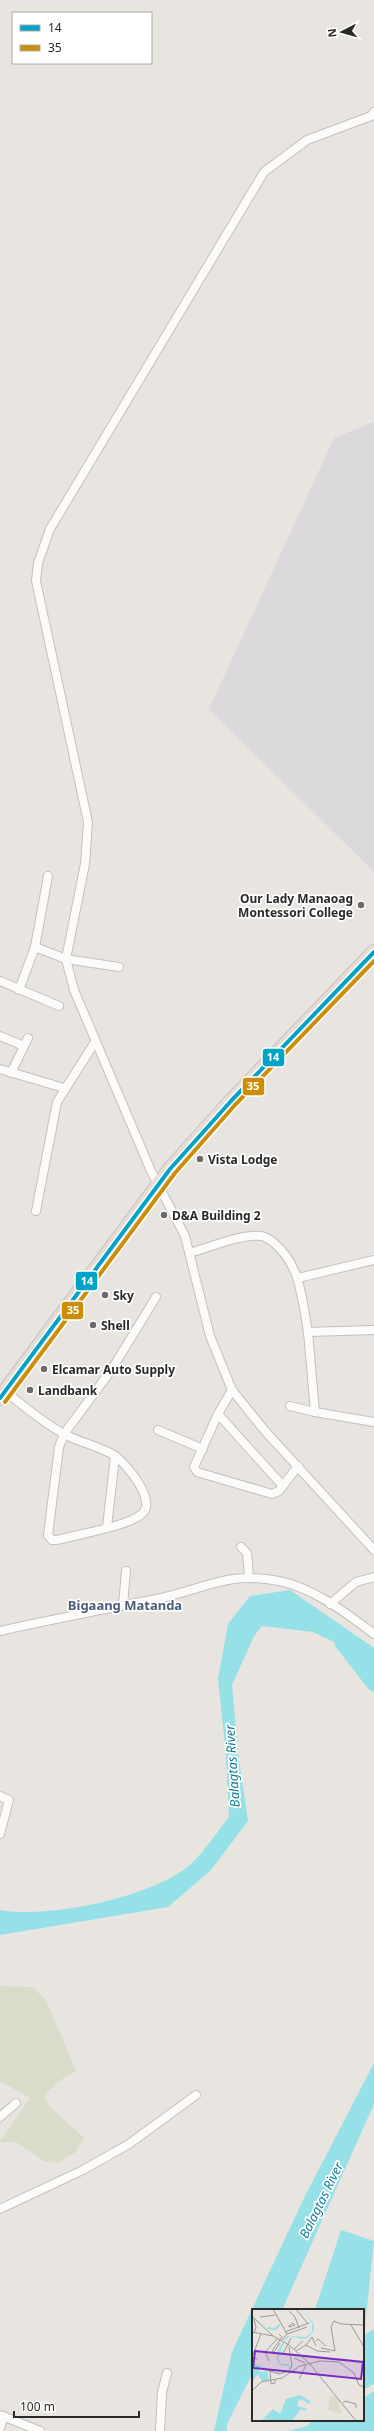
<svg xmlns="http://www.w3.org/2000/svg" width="374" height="2431" font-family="'Noto Sans',sans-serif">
<rect width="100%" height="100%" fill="#e8e4e0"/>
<polygon fill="#dbd9db" points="374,422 374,872 209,709 334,438"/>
<path fill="#d8dcc8" d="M0,1986L32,1987L46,2000L76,2071C63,2078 54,2084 44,2096L49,2106L84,2138L74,2153L58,2163L44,2161L16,2142H2L0,2141L30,2098L0,2081Z"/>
<g fill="#96e0e7">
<path d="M290,1590L374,1648V1675L338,1644L286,1619L265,1622L254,1636L232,1685L238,1753L248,1821L211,1870L168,1907L0,1935V1910C48,1919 154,1897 191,1864C205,1851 217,1832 229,1817L226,1754L218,1679L228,1624L250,1596Z"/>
<polygon points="374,2063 374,2104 282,2310 253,2310 253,2372 227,2424 227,2431 214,2431 232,2352 304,2198"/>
<polygon points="341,2230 374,2241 364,2335 374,2329 374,2384 363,2390 363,2310 315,2310"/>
<polygon points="374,2391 374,2431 288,2431 307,2426 313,2420 363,2420 363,2398"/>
</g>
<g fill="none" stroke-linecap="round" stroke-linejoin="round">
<g stroke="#96e0e7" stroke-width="15">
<polyline points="259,1618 310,1624"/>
<polyline points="342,1643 374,1684"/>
</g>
<defs>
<g id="minor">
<polyline points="374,112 371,116 307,140 264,172 50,529 38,563 36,581 88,822 85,864 66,959 74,990 151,1171 185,1236 210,1336 232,1390 265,1431 374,1550"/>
<polyline points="35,947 66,959 119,967"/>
<polyline points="0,981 59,1006"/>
<polyline points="19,990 35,947 48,876"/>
<polyline points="0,1036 24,1046"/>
<polyline points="0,1069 64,1088"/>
<polyline points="11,1073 28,1038"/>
<polyline points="36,1211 57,1102 95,1042"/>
<path d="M189,1253C209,1248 240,1234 261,1236C266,1236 270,1240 274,1243C301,1265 302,1300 308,1332L374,1330"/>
<polyline points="298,1278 374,1260"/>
<polyline points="308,1332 315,1412 374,1422"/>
<polyline points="232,1390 218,1414 282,1485"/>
<path d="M5,1391C23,1406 44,1423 64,1434C80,1443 100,1446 115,1456C127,1464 157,1501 142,1514C128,1526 76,1535 57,1540H52L48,1535L59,1447L64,1434L112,1369L156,1297"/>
<polyline points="290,1406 315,1412"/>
<polyline points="218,1414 194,1467 197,1472 272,1494 279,1491 298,1466"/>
<polyline points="158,1430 203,1449"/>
<polyline points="107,1527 115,1456"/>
<polyline points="241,1547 247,1553 249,1577"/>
<polyline points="330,1604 356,1582 374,1577"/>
<polyline points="123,1605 126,1571"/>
<path d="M0,1631C53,1619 107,1609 161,1598C207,1588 228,1571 279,1581C314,1588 346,1613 374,1634"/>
<polyline points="0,1796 9,1800 0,1834"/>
<polyline points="0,2117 16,2103"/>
<polyline points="0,2209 83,2170 129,2144 196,2095"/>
<polyline points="0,2415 40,2431"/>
<polyline points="0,2428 4,2416"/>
<polyline points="160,2431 162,2392 167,2373"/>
</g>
<polyline id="trunk" points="0,1398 170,1169 231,1101 374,952"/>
</defs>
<use href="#minor" stroke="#c2c1c1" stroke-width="10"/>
<use href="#trunk" stroke="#c4c3c1" stroke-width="16"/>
<use href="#minor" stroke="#fcfbfa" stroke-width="8"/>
<use href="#trunk" stroke="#e6dcd4" stroke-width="14"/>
<defs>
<polyline id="bus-1" points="0,1398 170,1169 231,1101 374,952"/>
<polyline id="bus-2" points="5,1402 175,1173 235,1105 374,961"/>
</defs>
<use href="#bus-1" stroke="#fff" stroke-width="7"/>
<use href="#bus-2" stroke="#fff" stroke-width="7"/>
<use href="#bus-1" stroke="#02a3c6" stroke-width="4"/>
<use href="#bus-2" stroke="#ce8d08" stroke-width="4"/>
</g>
<g fill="#6c6b6a" stroke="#fff" stroke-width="1.5">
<circle cx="361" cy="905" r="4"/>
<circle cx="200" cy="1159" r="4"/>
<circle cx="164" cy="1215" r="4"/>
<circle cx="105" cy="1295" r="4"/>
<circle cx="93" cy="1325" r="4"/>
<circle cx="44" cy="1369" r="4"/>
<circle cx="30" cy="1390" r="4"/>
</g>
<g text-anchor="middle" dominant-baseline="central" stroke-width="3.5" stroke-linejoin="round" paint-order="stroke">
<g font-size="12" font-weight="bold" fill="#2a2a2a" stroke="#fff" text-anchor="start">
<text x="353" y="898" text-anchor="end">Our Lady Manaoag<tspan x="353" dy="14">Montessori College</tspan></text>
<text x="208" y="1159">Vista Lodge</text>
<text x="172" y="1215">D&amp;A Building 2</text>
<text x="113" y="1295">Sky</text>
<text x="101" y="1325">Shell</text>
<text x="52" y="1369">Elcamar Auto Supply</text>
<text x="38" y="1390">Landbank</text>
</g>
<g font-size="13" font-weight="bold" fill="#4c5c79" stroke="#fff">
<text x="125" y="1605">Bigaang Matanda</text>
</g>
<g font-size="13" font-style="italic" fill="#128096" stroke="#fff">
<text transform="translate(232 1766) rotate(-94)">Balagtas River</text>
<text transform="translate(321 2200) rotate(-64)">Balagtas River</text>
</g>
</g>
<g transform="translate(252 2309)">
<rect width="112" height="112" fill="#e8e4e0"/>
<path d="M78,87H83L88,92L87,98L90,101V105L76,101Z" fill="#d8dcc8"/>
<path d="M51,0L61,14L62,20L61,23L55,29L50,30L38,27L33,31L26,49L29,55H35L39,57L35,63L30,65L18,62L0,52L18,61L30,64L36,61L37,57L29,56L25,52V43L34,28L37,27L54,28L60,23V14ZM0,54L10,58L6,59L8,63L15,62L17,71L10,72L6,65L0,73ZM48,86L58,92L57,95L49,90L46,92L45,97L55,100L53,102L49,100L42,112L49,99L40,112H14L21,108L9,112L21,100L28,105L34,90Z" fill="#96e0e7"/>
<path fill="none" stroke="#96e0e7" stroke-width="2" d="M16,19L23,20L28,16M13,112L28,108"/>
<path fill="none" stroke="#9c9a97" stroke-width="1" d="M21,0L35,25M44,0L56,15M37,2L43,8L47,19M0,7L21,27L37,36L58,55L104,112M8,8L23,6M41,14L43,16L37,18V17ZM99,16L112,38M0,23L21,27M33,23L57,14M2,24L4,18L2,10M30,31L35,25L55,18M64,32L66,30L74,37M54,36L60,28L64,37M69,39L83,42L79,18L82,12L89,15L112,16M42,40L51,32M20,42L30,28L27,25M20,42L22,43L28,34M44,42L54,36L65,42L78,43M28,44L31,45L39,29M42,49L53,54M5,50L0,48L9,25M17,52L13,43L25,30M12,60L27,65L37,62L40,57L37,38M18,62L19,75L23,74V71M47,70L54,56M0,82L9,73L30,69L48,57L68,52L87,53L102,64L107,76L112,78M91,94L93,92L104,95V99"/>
<path fill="#7b2cbf" fill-opacity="0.15" stroke="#7b2cbf" stroke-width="2" d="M3,42L111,53L109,70L1,59Z"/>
<rect width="112" height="112" fill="none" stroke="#2a2a2a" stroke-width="2"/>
</g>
<g stroke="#fff" stroke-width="1.5">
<rect x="262" y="1048" width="23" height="19" rx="4" fill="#02a3c6"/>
<rect x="242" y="1077" width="23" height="19" rx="4" fill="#ce8d08"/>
<rect x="75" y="1271" width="23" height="20" rx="4" fill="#02a3c6"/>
<rect x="61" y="1301" width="23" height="19" rx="4" fill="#ce8d08"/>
</g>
<g font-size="11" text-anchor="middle" font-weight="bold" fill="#fff">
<text x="273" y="1061">14</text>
<text x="253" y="1090">35</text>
<text x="87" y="1285">14</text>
<text x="73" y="1314">35</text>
</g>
<rect x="12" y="12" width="140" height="52" fill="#ffffff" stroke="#aaaaaa"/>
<rect x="20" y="25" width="20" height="6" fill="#02a3c6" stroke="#aaaaaa"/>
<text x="48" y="32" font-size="12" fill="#2a2a2a">14</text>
<rect x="20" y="45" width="20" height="6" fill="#ce8d08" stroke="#aaaaaa"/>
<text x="48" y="52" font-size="12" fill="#2a2a2a">35</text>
<g transform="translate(342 32) rotate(264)" stroke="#ffffff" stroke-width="3" paint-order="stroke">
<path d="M0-3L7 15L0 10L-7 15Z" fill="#2a2a2a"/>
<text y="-6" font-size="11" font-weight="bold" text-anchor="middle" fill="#2a2a2a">N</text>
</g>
<path d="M14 2411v6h125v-6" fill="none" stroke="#2a2a2a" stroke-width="2"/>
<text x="20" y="2411" font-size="12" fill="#2a2a2a" stroke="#ffffff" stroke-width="3" paint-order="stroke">100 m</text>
</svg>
